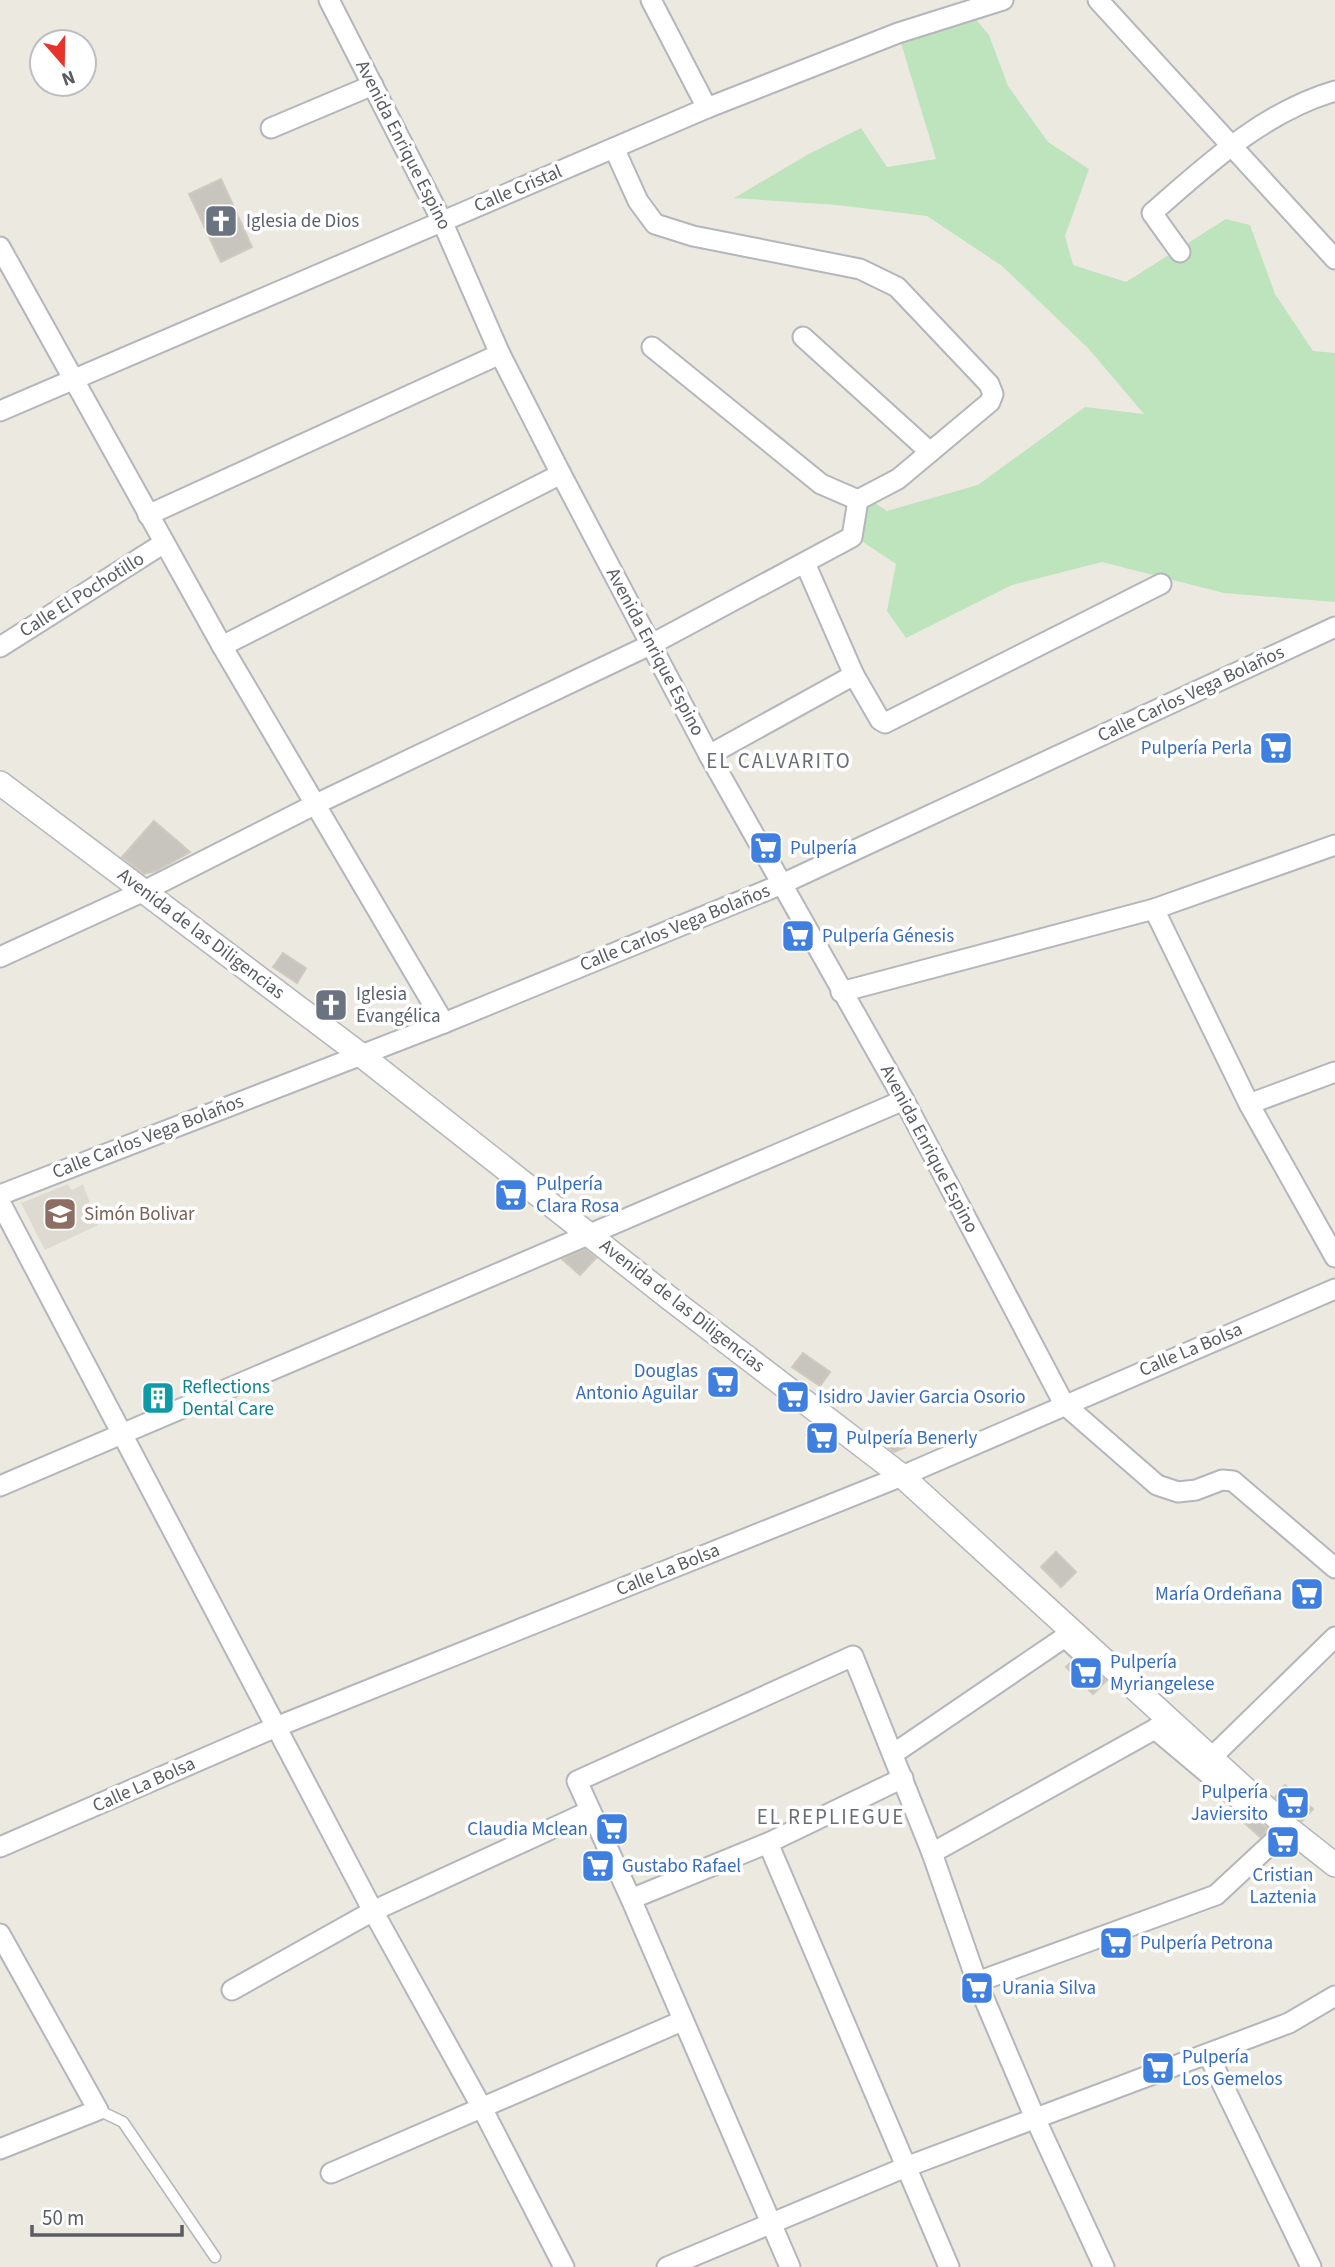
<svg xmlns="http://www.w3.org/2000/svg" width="1335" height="2267" font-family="'Source Sans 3',sans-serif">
<rect width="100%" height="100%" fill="#ece9e0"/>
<polygon fill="#dedad1" points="68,1184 72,1190 83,1184 98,1225 45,1250 21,1203"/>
<polygon fill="#bde4bc" points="968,10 989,35 1008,86 1048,142 1089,169 1065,236 1073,265 1126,282 1226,219 1250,225 1275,294 1313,351 1335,353 1335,602 1224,593 1102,562 1012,585 906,638 887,611 896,564 857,538 869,499 887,511 978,485 1085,407 1144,414 1088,348 1002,266 927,216 837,205 734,198 807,155 861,128 887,167 936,159 898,33"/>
<g fill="#c8c5bf" stroke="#d0cabe" stroke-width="2">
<polygon points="221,179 252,247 221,262 189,194"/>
<polygon points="154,821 190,852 156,871 144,874 122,857"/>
<polygon points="283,953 306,968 297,983 273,967"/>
<polygon points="585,1249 596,1258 580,1275 562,1259"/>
<polygon points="803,1353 830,1372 820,1386 792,1367"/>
<polygon points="164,1386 171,1400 151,1408 145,1395"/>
<polygon points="814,1426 835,1442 826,1452 806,1435"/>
<polygon points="905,1429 913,1444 894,1452 880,1441"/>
<polygon points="1056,1552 1076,1572 1061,1587 1041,1567"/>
<polygon points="1072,1661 1086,1663 1106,1681 1093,1694 1066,1667"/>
<polygon points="1285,1785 1313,1809 1302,1821 1275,1797"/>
<polygon points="1249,1812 1268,1829 1260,1837 1238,1817"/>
</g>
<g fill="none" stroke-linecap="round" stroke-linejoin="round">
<defs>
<polyline id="service" points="98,2110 123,2122 215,2257"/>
<g id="minor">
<polyline points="329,0 442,221 500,354 561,474 709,755 904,1100 1064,1404 1157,1485 1178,1492 1196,1490 1222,1480 1233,1481 1335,1568"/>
<polyline points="651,0 707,108"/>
<polyline points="1098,0 1335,259"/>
<polyline points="271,128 373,85"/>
<polyline points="0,247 222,646 444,1023"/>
<path d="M1180,252L1152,213C1207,165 1263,112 1335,91"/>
<polyline points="803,337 930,452"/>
<polyline points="652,347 821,484 858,500"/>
<polyline points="0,411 707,108 898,33 1003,0"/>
<polyline points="148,515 500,354"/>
<polyline points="805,563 854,675 880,720 885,723 1161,584"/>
<polyline points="222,646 561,474"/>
<polyline points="0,647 164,543"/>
<polyline points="709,755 854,675"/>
<polyline points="1154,909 1249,1104 1335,1257"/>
<polyline points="0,957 144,891 314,805 652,644 852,537 858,500 898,479 990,402 993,394 989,384 897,287 860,269 693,236 655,224 638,201 614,148"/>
<polyline points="841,992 1154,909 1335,845"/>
<polyline points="1249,1104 1335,1072"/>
<polyline points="0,1195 444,1023 782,884 1335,627"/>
<polyline points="0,1202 373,1911 481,2106 564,2267"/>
<polyline points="0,1486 904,1100"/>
<polyline points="1155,1729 1242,1802"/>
<polyline points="893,1754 1065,1637 1081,1652"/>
<polyline points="1211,1758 1335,1637"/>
<polyline points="768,1843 949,2267"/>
<polyline points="0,1847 276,1727 902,1476 1335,1289"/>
<polyline points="932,1853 1155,1729 1168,1719"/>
<polyline points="631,1899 768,1843 903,1778"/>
<polyline points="0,1934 98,2110 0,2149"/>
<polyline points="977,1982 1216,1895 1288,1828"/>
<polyline points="232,1990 373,1911 590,1811"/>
<polyline points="1208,2054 1311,2267"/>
<polyline points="331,2173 682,2021"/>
<polyline points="667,2267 906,2167 1289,2023 1335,1996"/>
<polyline points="790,2267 631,1899 577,1781 853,1656 932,1853 977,1982 1035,2118 1104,2267"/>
</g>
<polyline id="tertiary" points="0,783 361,1055 668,1297 902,1476 1288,1828 1335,1865"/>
</defs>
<use href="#service" stroke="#b3b6bb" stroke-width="13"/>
<use href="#minor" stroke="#b3b6bb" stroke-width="23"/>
<use href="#tertiary" stroke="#b3b6bb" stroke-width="26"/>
<use href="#service" stroke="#fff" stroke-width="10"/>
<use href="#minor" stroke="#fff" stroke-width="19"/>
<use href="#tertiary" stroke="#fff" stroke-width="23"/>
</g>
<defs>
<symbol id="church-square" viewBox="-11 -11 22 22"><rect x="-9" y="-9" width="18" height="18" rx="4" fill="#6b7280" stroke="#fff"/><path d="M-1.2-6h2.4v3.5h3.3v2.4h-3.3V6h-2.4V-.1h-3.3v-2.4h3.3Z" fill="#fff"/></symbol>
<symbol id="supermarket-square" viewBox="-11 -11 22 22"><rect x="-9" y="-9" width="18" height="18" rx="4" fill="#3f7fe0" stroke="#fff"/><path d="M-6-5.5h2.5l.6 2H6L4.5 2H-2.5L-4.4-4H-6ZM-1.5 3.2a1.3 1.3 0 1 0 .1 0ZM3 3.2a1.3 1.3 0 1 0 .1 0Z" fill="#fff"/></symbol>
<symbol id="school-square" viewBox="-11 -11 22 22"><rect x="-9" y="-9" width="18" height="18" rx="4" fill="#8d6e63" stroke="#fff"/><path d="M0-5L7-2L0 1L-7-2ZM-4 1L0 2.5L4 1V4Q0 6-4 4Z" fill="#fff"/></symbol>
<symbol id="building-square" viewBox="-11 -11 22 22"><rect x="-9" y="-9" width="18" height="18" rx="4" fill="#0f9aa8" stroke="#fff"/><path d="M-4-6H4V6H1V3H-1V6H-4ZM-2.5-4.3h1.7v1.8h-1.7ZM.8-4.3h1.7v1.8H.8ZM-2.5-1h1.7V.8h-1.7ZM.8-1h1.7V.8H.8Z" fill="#fff"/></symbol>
</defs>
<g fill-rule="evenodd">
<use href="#church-square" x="202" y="202" width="38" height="38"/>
<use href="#supermarket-square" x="1257" y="729" width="38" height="38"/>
<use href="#supermarket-square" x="747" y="829" width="38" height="38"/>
<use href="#supermarket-square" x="779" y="917" width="38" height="38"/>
<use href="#church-square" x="312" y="986" width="38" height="38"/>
<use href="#supermarket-square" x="492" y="1176" width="38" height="38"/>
<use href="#school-square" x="41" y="1195" width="38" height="38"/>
<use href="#supermarket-square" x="704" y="1363" width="38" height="38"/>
<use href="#supermarket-square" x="774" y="1378" width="38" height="38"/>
<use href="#building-square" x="139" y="1379" width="38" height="38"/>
<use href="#supermarket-square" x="803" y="1419" width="38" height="38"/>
<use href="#supermarket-square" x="1288" y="1575" width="38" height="38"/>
<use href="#supermarket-square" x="1067" y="1654" width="38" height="38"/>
<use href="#supermarket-square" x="1274" y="1784" width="38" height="38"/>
<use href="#supermarket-square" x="593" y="1810" width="38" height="38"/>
<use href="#supermarket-square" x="1264" y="1823" width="38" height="38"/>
<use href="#supermarket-square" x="579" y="1847" width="38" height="38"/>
<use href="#supermarket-square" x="1097" y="1924" width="38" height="38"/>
<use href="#supermarket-square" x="958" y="1969" width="38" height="38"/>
<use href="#supermarket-square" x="1139" y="2049" width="38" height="38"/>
</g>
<g text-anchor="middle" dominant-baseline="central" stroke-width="7" stroke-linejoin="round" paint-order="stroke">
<g font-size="19" fill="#595c61" stroke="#fff">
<text transform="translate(403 145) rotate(63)">Avenida Enrique Espino</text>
<text transform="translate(518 189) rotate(-23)">Calle Cristal</text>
<text transform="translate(82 595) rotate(-32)">Calle El Pochotillo</text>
<text transform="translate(655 652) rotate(62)">Avenida Enrique Espino</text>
<text transform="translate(1191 694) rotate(-25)">Calle Carlos Vega Bolaños</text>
<text transform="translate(675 928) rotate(-22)">Calle Carlos Vega Bolaños</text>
<text transform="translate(201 934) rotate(37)">Avenida de las Diligencias</text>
<text transform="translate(148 1137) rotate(-21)">Calle Carlos Vega Bolaños</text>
<text transform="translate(929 1149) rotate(62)">Avenida Enrique Espino</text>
<text transform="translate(682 1306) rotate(38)">Avenida de las Diligencias</text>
<text transform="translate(1191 1350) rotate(-23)">Calle La Bolsa</text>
<text transform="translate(668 1570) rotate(-22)">Calle La Bolsa</text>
<text transform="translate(144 1785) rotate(-24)">Calle La Bolsa</text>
</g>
<g font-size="19" fill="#5b616d" stroke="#fff" text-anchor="start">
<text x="246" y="221">Iglesia de Dios</text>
<text x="356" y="994">Iglesia<tspan x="356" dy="22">Evangélica</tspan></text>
</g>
<g font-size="19" fill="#366cbe" stroke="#fff" text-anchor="start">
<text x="1252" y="748" text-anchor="end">Pulpería Perla</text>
<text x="790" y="848">Pulpería</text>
<text x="822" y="936">Pulpería Génesis</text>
<text x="536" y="1184">Pulpería<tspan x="536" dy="22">Clara Rosa</tspan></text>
<text x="698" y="1371" text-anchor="end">Douglas<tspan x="698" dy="22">Antonio Aguilar</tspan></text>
<text x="818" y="1397">Isidro Javier Garcia Osorio</text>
<text x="846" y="1438">Pulpería Benerly</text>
<text x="1282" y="1594" text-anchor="end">María Ordeñana</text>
<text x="1110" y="1662">Pulpería<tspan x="1110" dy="22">Myriangelese</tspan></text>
<text x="1268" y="1792" text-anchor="end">Pulpería<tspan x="1268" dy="22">Javiersito</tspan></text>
<text x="588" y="1829" text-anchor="end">Claudia Mclean</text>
<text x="622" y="1866">Gustabo Rafael</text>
<text x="1283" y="1875" text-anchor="middle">Cristian<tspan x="1283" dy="22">Laztenia</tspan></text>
<text x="1140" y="1943">Pulpería Petrona</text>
<text x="1002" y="1988">Urania Silva</text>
<text x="1182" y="2057">Pulpería<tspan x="1182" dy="22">Los Gemelos</tspan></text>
</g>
<g font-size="19" fill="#785e54" stroke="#fff" text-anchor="start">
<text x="84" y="1214">Simón Bolivar</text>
</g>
<g font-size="19" fill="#0d838f" stroke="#fff" text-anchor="start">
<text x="182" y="1387">Reflections<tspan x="182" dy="22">Dental Care</tspan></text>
</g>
<g font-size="21" letter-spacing="2" fill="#6a6e73" stroke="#fff">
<text x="779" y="761">EL CALVARITO</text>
<text x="831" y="1817">EL REPLIEGUE</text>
</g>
</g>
<g transform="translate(63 63) rotate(160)"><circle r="33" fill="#ffffff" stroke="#bdbec0" stroke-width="2"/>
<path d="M0-5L12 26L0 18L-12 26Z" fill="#e7342a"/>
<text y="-10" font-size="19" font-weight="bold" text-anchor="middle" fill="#595c61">N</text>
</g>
<path d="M32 2225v10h150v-10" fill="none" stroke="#595c61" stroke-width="3.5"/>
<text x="42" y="2225" font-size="21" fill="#595c61" stroke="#ffffff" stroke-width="5" paint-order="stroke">50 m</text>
</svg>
